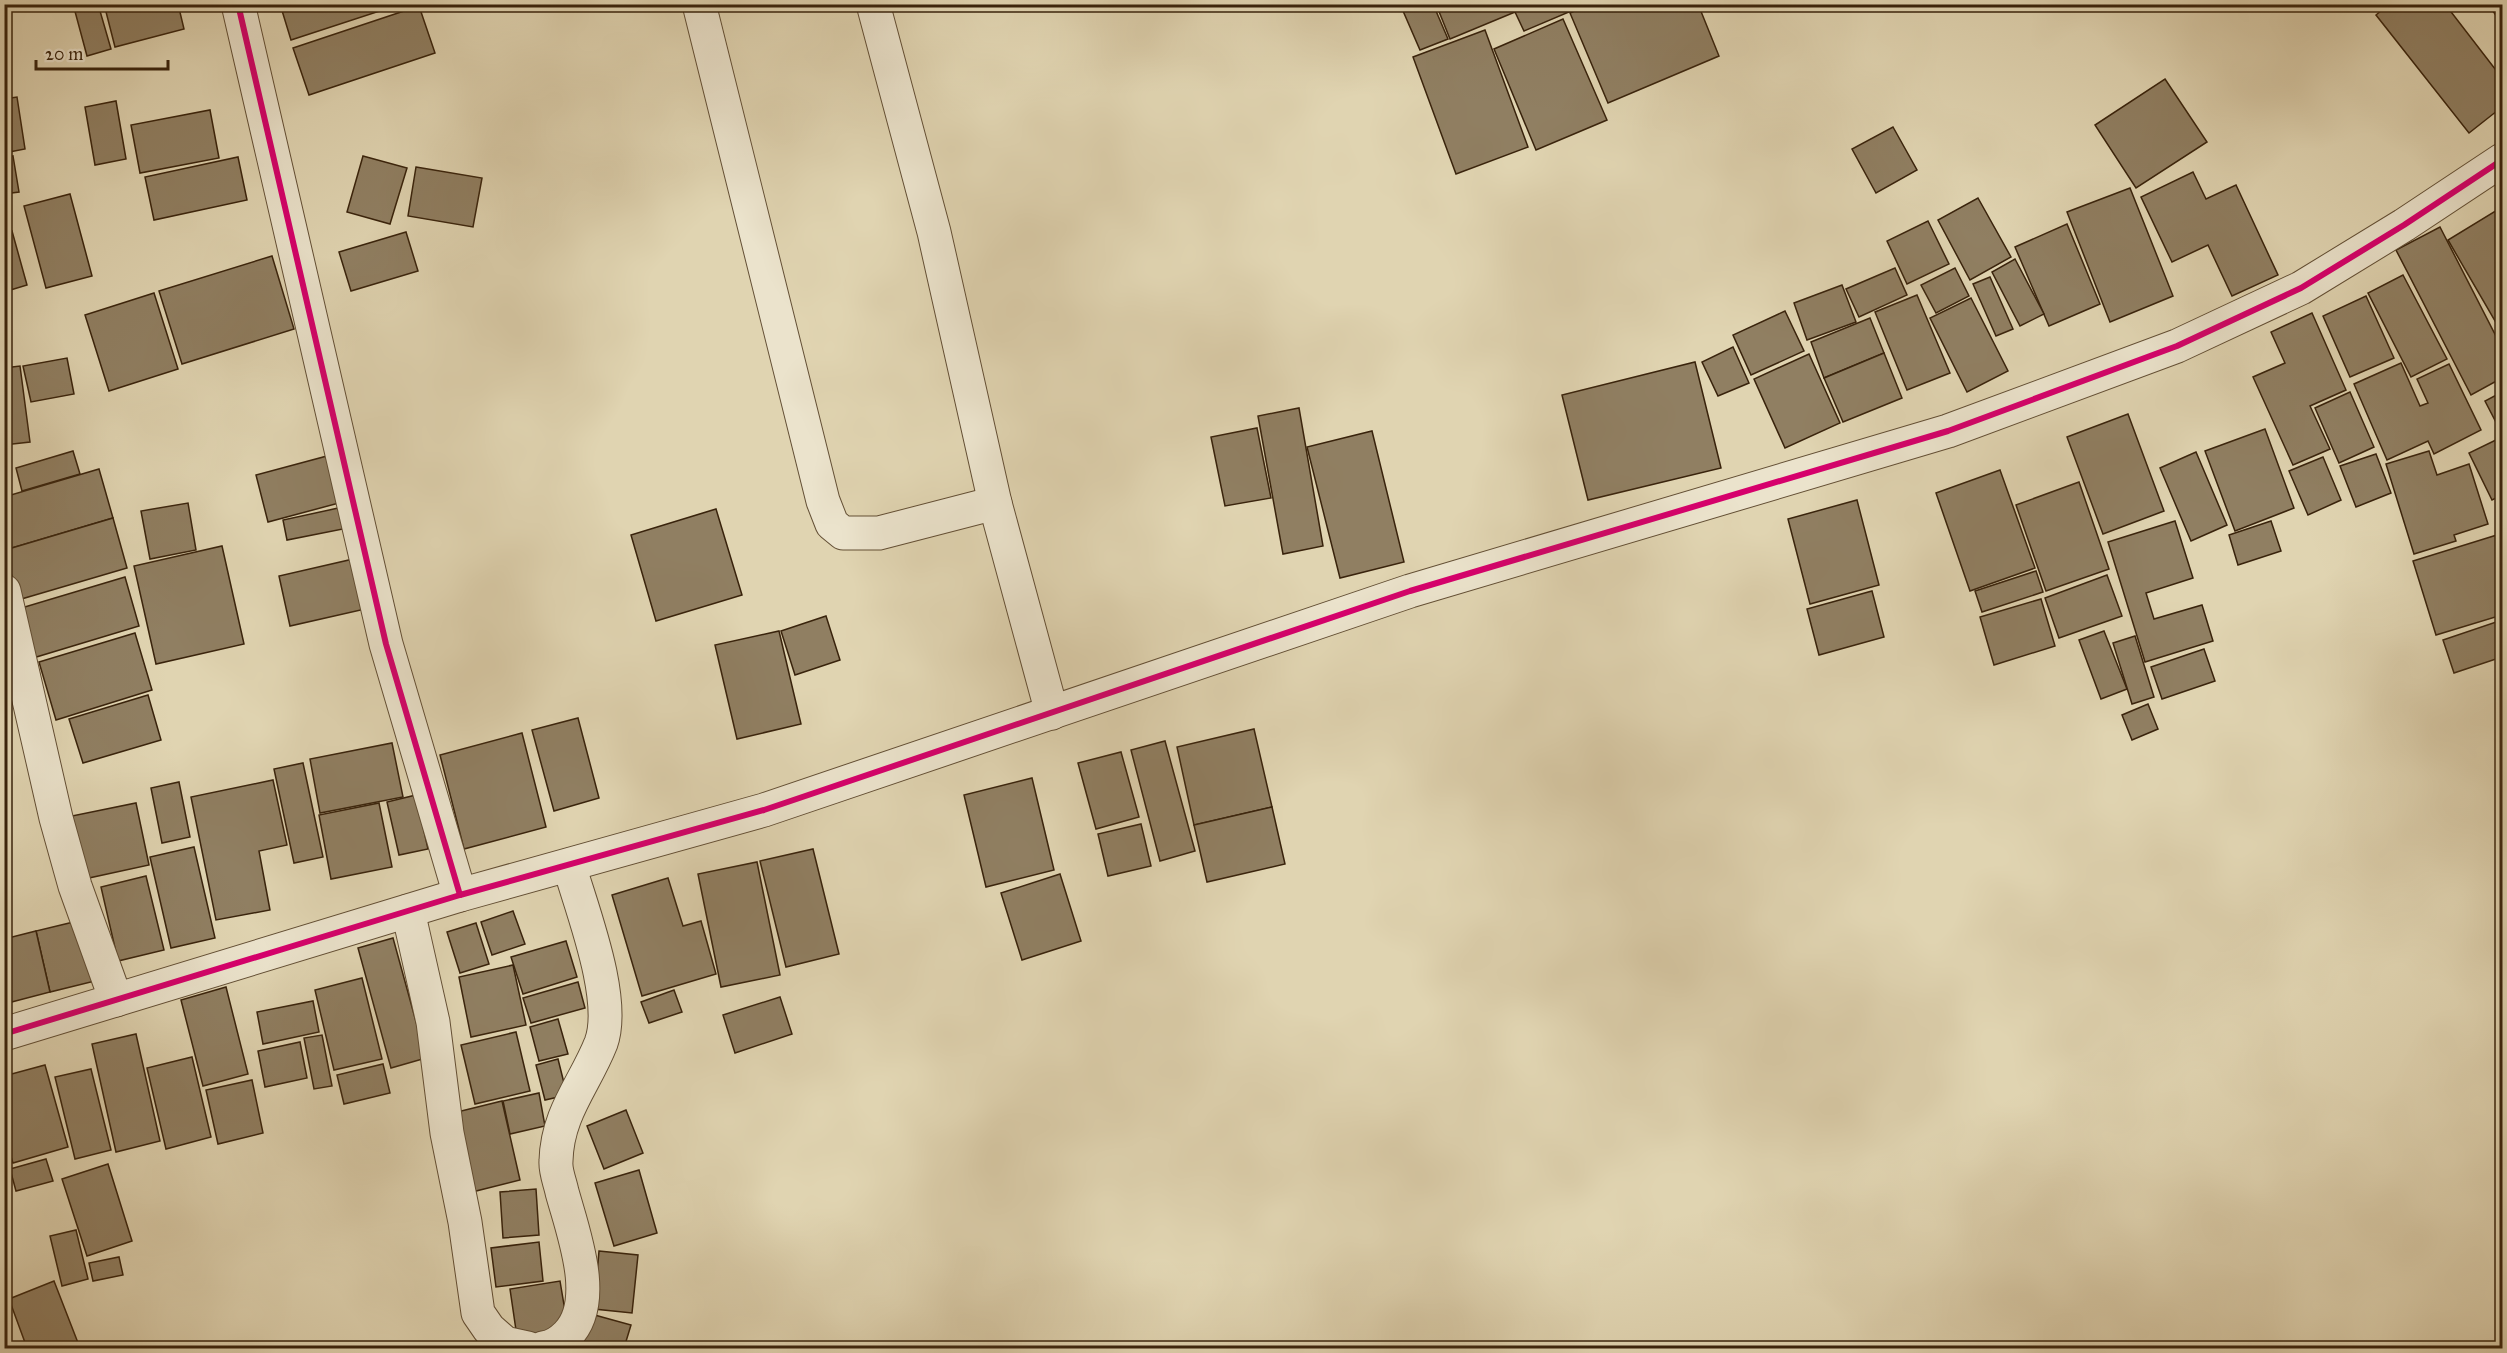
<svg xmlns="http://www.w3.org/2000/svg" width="2507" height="1353" font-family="'IM FELL Great Primer',serif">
<rect width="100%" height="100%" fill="#e0d4b1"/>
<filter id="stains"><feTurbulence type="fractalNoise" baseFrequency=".00333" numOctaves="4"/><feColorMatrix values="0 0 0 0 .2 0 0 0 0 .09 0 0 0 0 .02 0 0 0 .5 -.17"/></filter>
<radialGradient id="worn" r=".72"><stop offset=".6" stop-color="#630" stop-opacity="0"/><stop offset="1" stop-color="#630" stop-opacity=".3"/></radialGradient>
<g fill="#907f62" stroke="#39230c" stroke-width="1.5">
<polygon points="73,4 98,4 111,49 87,56"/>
<polygon points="104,4 178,4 184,29 115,47"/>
<polygon points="280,4 392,4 392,7 291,40"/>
<polygon points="1400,4 1433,4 1448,39 1420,50"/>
<polygon points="1436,4 1583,4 1583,6 1524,31 1515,12 1450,39"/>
<polygon points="1590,4 1698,4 1719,56 1608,103 1570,13"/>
<polygon points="2389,4 2445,4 2502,78 2502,107 2469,133 2376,15"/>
<polygon points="2488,4 2502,4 2502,24"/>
<polygon points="419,6 435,53 309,95 293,48"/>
<polygon points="1563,19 1607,120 1536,150 1494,49"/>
<polygon points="1485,30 1528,147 1456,174 1413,57"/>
<polygon points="2165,79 2207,142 2136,188 2095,125"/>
<polygon points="17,97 25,149 4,153 4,99"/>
<polygon points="116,101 126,159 95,165 85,107"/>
<polygon points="210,110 219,158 140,173 131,125"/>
<polygon points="1893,127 1917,170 1876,193 1852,149"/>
<polygon points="13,156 19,192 4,194 4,158"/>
<polygon points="363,156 407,168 390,224 347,212"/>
<polygon points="238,157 247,200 154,220 145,177"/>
<polygon points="416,167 482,178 473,227 408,216"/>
<polygon points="2193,172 2206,199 2236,185 2278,275 2232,296 2208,245 2172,262 2141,197"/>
<polygon points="2130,188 2173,296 2110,322 2067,212"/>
<polygon points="70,194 92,276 46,288 24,206"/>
<polygon points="1978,198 2011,257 1970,280 1938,220"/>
<polygon points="2502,207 2502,333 2448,240"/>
<polygon points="1928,221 1949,264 1907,284 1887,241"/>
<polygon points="2067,224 2100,304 2049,326 2015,247"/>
<polygon points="2440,227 2502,348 2502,378 2471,395 2396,250"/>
<polygon points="12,231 27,285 4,292 4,233"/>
<polygon points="406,232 418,271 351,291 339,252"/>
<polygon points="272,256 294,329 182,364 159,291"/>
<polygon points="2015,259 2044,314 2020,326 1992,272"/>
<polygon points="1895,268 1907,295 1859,317 1846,289"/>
<polygon points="1955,268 1969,296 1936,313 1921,285"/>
<polygon points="2403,275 2447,359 2411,377 2368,293"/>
<polygon points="1990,277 2013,329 1996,336 1973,284"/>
<polygon points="1842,285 1856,322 1807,340 1794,303"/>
<polygon points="154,293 178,369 109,391 85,315"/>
<polygon points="1917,295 1950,373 1907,390 1875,312"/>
<polygon points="2366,296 2394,358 2350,377 2323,316"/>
<polygon points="1971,298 2008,371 1967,392 1930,318"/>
<polygon points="1785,311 1804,351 1751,375 1733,335"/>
<polygon points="2312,313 2346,390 2310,406 2330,449 2293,465 2253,377 2285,363 2271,332"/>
<polygon points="1870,318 1884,353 1824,378 1811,342"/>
<polygon points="1733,347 1749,383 1718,396 1702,362"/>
<polygon points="1884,353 1902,398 1843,422 1824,378"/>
<polygon points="1809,354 1840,423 1785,448 1754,379"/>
<polygon points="67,358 74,394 31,402 23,366"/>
<polygon points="1695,362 1721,468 1588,500 1562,395"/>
<polygon points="2401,363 2420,406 2428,403 2417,379 2449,364 2481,430 2434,454 2428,441 2387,460 2354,384"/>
<polygon points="20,366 30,442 4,445 4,368"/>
<polygon points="2350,392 2374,447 2339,463 2315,408"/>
<polygon points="2502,392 2502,428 2500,430 2485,401"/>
<polygon points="1299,408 1323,546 1283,554 1258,416"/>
<polygon points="2128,414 2164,511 2103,534 2067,437"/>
<polygon points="1257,428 1271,498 1225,506 1211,437"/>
<polygon points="2265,429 2294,508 2235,531 2205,451"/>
<polygon points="1372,431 1404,562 1340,578 1307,447"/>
<polygon points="2502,437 2502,495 2492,500 2469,453"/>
<polygon points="73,451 80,474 22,491 16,468"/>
<polygon points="2429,451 2437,475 2469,464 2488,524 2454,535 2456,541 2414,554 2386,464"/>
<polygon points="2196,452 2227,525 2191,541 2160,468"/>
<polygon points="2376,454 2391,493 2356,507 2340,466"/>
<polygon points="327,456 339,503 268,522 256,475"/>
<polygon points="2323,457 2341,500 2308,515 2289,471"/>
<polygon points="99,469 113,518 5,550 4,497"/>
<polygon points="2000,470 2035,568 1970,591 1936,493"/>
<polygon points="2079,482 2109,569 2046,591 2016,505"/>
<polygon points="1857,500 1879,585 1810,604 1788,519"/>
<polygon points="188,503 196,550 150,559 141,511"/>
<polygon points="343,507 348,528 287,540 283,520"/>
<polygon points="716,509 742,595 656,621 631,535"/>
<polygon points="113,518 127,568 18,600 5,550"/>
<polygon points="2175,521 2193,578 2146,593 2154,619 2202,605 2213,641 2145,662 2108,542"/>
<polygon points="2271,521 2281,551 2238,565 2229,535"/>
<polygon points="2500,534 2502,542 2502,615 2436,635 2413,561"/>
<polygon points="222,546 244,644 156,664 134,566"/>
<polygon points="362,557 374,607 290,626 279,576"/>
<polygon points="2036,571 2043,592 1982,612 1975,591"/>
<polygon points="2107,575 2122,616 2059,638 2045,598"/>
<polygon points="125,577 139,626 33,658 18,609"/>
<polygon points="1872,591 1884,637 1819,655 1807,609"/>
<polygon points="2041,599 2055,646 1994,665 1980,617"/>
<polygon points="826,616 840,660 795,675 781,631"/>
<polygon points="2502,620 2502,657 2454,673 2443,640"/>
<polygon points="779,631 801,724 737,739 715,645"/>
<polygon points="2104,631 2127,689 2101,699 2079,640"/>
<polygon points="135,633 152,690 56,720 39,662"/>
<polygon points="2135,636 2154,697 2132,704 2113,643"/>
<polygon points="2204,649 2215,681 2162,699 2151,667"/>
<polygon points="148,695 161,740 83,763 69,719"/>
<polygon points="2148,704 2158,729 2132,740 2122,715"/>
<polygon points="578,718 599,798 554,811 532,730"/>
<polygon points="1254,729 1272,807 1194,825 1177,747"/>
<polygon points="522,733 546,827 464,849 440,755"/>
<polygon points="1165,741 1195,851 1160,861 1131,750"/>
<polygon points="392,743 403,797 320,813 310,759"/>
<polygon points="1121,752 1139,817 1096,829 1078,763"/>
<polygon points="303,763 323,857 294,863 274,769"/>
<polygon points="1032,778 1054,870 986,887 964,795"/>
<polygon points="273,780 287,845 259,851 270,910 216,920 191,797"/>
<polygon points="179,782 190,837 162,843 151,788"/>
<polygon points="416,795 428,849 399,855 387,802"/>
<polygon points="136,803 149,865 75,881 62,818"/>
<polygon points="379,803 392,867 331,879 319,815"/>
<polygon points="1272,807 1285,864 1207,882 1194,825"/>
<polygon points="1141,824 1151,866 1108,876 1098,834"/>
<polygon points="194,847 215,938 171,948 150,857"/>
<polygon points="813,849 839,954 786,967 760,861"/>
<polygon points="757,862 780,975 721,987 698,874"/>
<polygon points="1060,874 1081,941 1022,960 1001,893"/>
<polygon points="146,876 164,950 118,961 101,887"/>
<polygon points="668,878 683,926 701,921 716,974 642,996 612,895"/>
<polygon points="513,911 525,944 492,955 481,922"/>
<polygon points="86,919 99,980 50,992 36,931"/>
<polygon points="476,923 489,964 460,973 447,932"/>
<polygon points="36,931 50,992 4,1004 4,939"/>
<polygon points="393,938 426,1058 391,1068 358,948"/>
<polygon points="566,941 577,977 523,994 511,957"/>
<polygon points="513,965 526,1025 471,1037 459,977"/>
<polygon points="362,978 382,1059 334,1070 315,990"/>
<polygon points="578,982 585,1008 531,1023 523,998"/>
<polygon points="226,987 248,1074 203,1086 181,1000"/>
<polygon points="674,990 682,1012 649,1023 641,1002"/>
<polygon points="780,997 792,1034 735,1053 723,1015"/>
<polygon points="313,1001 319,1032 263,1044 257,1012"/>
<polygon points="558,1019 568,1054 539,1061 530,1027"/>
<polygon points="516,1032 530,1091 475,1104 461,1045"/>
<polygon points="136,1034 160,1141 116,1152 92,1044"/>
<polygon points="322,1035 332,1086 314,1089 304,1038"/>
<polygon points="300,1042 307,1078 265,1087 258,1051"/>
<polygon points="192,1057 211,1137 166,1149 147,1068"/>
<polygon points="558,1059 567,1095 545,1100 536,1065"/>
<polygon points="383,1064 390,1093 344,1104 337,1075"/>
<polygon points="45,1065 68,1147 13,1163 4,1134 4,1076"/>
<polygon points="91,1069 111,1150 75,1159 55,1077"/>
<polygon points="252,1080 263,1133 218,1144 206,1090"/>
<polygon points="539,1093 545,1126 510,1134 503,1101"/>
<polygon points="502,1101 520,1180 472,1192 453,1113"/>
<polygon points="626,1110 643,1153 604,1169 587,1126"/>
<polygon points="46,1159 53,1181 16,1191 10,1169"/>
<polygon points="108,1164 132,1241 87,1256 62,1179"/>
<polygon points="639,1170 657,1233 614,1246 595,1183"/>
<polygon points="536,1189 539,1235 503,1238 500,1192"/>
<polygon points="76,1230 88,1279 62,1286 50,1236"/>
<polygon points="539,1242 543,1281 496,1287 491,1248"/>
<polygon points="599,1251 638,1255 632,1313 594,1309"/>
<polygon points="119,1257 123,1275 93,1281 89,1263"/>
<polygon points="54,1281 80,1348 27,1348 9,1299"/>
<polygon points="560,1281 568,1329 517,1337 510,1289"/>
<polygon points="591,1314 631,1325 624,1348 581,1348"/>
</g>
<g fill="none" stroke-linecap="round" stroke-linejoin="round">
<defs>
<g id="street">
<polyline points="238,4 386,644 460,895"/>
<polyline points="699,4 823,501 832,524 843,533 879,533 995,503"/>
<polyline points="873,4 934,232 995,503 1052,713"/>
<polyline points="4,591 56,818 75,886 116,1000"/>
<polyline points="408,911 433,1022 447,1133 465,1222 478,1313 489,1329 505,1343 528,1348"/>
<polyline points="4,1034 460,895 764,810 1410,591 1948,431 2177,346 2301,288 2404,225 2502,160"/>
<path d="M543,1348C552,1347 560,1342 567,1335C600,1302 573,1232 562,1192C560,1182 555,1171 556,1161C557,1113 585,1084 601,1043C617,999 582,910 569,865"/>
</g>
</defs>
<use href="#street" stroke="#634f35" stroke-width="35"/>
<use href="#street" stroke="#ebe3cc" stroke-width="33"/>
<defs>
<g id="cycleway">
<polyline points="238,4 386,644 460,895"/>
<polyline points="4,1034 460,895 764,810 1410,591 1948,431 2177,346 2301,288 2404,225 2502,160"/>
</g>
</defs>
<use href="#cycleway" stroke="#ebe3cc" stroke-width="10"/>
<use href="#cycleway" stroke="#d6006c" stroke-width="6"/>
</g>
<rect width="2507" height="1353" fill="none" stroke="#e0d4b1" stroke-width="24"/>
<rect x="6" y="6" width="2495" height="1341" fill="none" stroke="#39230c" stroke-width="3"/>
<rect x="12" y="12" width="2483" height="1329" fill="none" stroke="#39230c" stroke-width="1.5"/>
<path d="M36 60v9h132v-9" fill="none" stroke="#39230c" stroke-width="3"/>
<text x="45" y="60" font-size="18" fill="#39230c" stroke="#ebe3cc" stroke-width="4.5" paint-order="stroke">20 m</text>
<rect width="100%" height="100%" filter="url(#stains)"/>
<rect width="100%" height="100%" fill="url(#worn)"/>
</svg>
